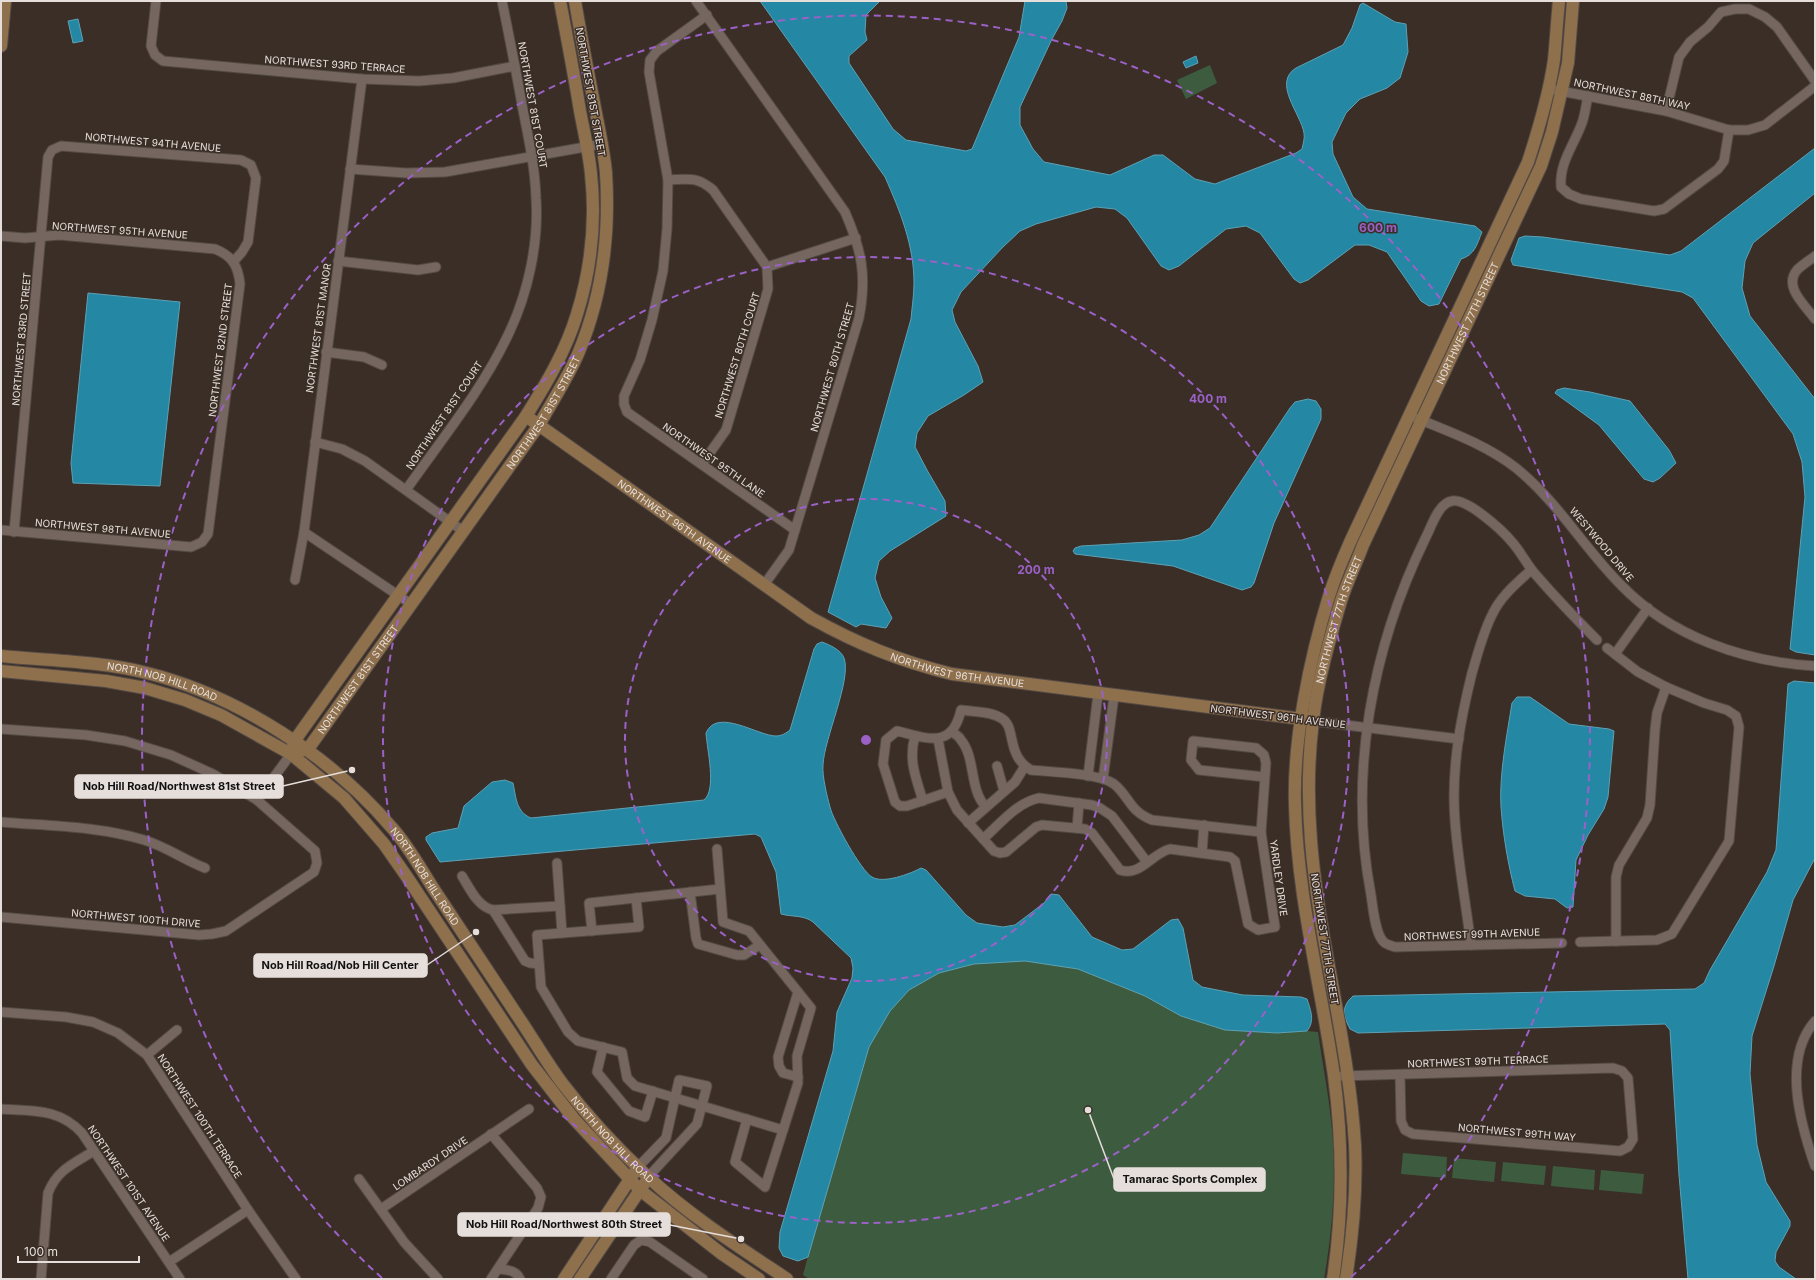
<svg xmlns="http://www.w3.org/2000/svg" width="1816" height="1280" font-family="Inter,sans-serif">
<rect width="100%" height="100%" fill="#3a2e27"/>
<g fill="#3d5c3f">
<polygon points="1210,65 1217,83 1186,99 1177,80"/>
<path d="M1038,957L1307,1031L1318,1032C1322,1061 1328,1091 1331,1120C1337,1173 1333,1227 1324,1279H809L803,1275L850,1098L867,1044L889,1007L914,981L968,960Z"/>
<polygon points="1403,1153 1447,1157 1446,1178 1401,1174"/>
<polygon points="1454,1158 1496,1162 1494,1182 1452,1178"/>
<polygon points="1503,1162 1546,1166 1544,1185 1501,1181"/>
<polygon points="1553,1166 1595,1170 1594,1190 1551,1186"/>
<polygon points="1601,1170 1644,1174 1642,1194 1599,1190"/>
</g>
<g fill="#2487a4" stroke="#5ea1b4">
<path d="M760,1H880L866,15L865,32L867,40L849,56V63L893,129L906,140L966,151L972,149L1019,37L1025,1H1066L1067,8L1062,21L1052,39L1020,107V125L1033,149L1044,162L1110,175L1154,155H1163L1195,179L1215,184L1296,153L1302,149C1303,144 1305,138 1304,133C1301,114 1272,83 1296,68L1343,45L1352,28L1360,5L1363,3L1395,22L1406,24L1408,52L1400,78L1387,88L1360,99L1346,113L1332,142L1333,154L1353,197L1367,209L1475,226L1482,232C1477,244 1475,255 1461,259L1439,304L1429,306L1421,301L1387,252L1369,245H1355L1308,280L1300,283L1294,279L1260,233L1246,226L1226,229L1179,266L1169,270L1161,266L1127,218L1115,209L1096,207L1036,224L1020,231L1003,247L961,292L952,310L955,322L978,366L983,382L964,395L928,416L917,433L915,447L927,470L945,501L946,516L890,551L879,561L875,578L881,597L892,618L886,628L861,624L856,627L828,612L911,319C912,307 914,295 914,283C914,245 900,211 885,177Z"/>
<polygon points="78,19 83,41 73,43 68,21"/>
<polygon points="1196,56 1198,63 1186,68 1183,62"/>
<polygon points="1815,148 1815,193 1753,243 1745,261 1742,288 1750,316 1815,399 1815,655 1796,652 1790,649 1805,497 1802,462 1793,434 1693,298 1682,292 1513,265 1511,260 1519,238 1525,236 1543,237 1670,255 1681,251"/>
<polygon points="88,293 180,302 160,486 73,483 71,463"/>
<polygon points="1564,388 1590,392 1630,401 1669,450 1676,463 1660,478 1653,482 1644,479 1599,425 1555,393 1557,390"/>
<polygon points="1308,399 1316,401 1321,409 1321,419 1274,523 1254,583 1251,587 1242,590 1173,566 1075,554 1073,551 1075,548 1081,546 1182,540 1199,535 1210,528 1290,408 1295,402"/>
<path d="M822,642C830,645 841,650 844,658C852,679 824,739 823,765C822,776 827,796 830,807C833,820 861,871 872,877C883,884 910,874 921,868L926,870L966,915L977,923L1003,927L1015,925L1044,903L1051,894L1059,895L1092,937L1122,950L1133,949L1171,920L1178,919L1183,928L1193,980L1202,987L1243,995L1301,997L1307,999C1311,1011 1315,1021 1307,1031L1277,1033L1225,1030L1181,1016L1145,996L1078,969L1025,961L974,964L939,973L909,990L890,1011L869,1047L808,1257L798,1261L783,1256L779,1248L780,1232L833,1051L837,1012L852,978L853,968L851,958L813,922C804,915 792,917 781,914L776,872L761,837L755,834L440,862L426,840V837L432,833L458,828L464,806L492,782L505,780L513,783C516,797 516,812 531,818L704,800C717,789 707,750 706,733C717,707 758,736 776,736C782,736 786,733 790,730L814,649L817,644Z"/>
<path d="M1794,681L1815,683V858L1793,900L1774,966L1752,1036L1750,1074L1757,1145L1766,1182L1790,1221V1226L1776,1252L1775,1261L1779,1267L1796,1279H1688L1679,1175L1670,1030L1665,1024L1358,1033L1350,1029C1343,1015 1341,1007 1353,996L1695,989L1704,983L1710,970L1767,872L1776,850L1788,684Z"/>
<path d="M1517,697H1530L1569,724L1609,729L1614,731L1608,797L1604,809L1588,835L1576,860L1573,907L1567,908L1555,899L1525,896L1515,891C1508,864 1503,835 1501,807C1499,774 1507,735 1512,703Z"/>
</g>
<g fill="none" stroke-linecap="round" stroke-linejoin="round">
<defs>
<g id="street">
<polyline points="156,1 151,46 155,55 163,61 362,79 419,81 453,78 515,66"/>
<path d="M696,1L845,212C862,251 867,276 859,318L795,530L789,550L764,585"/>
<polyline points="707,15 657,51 650,60 649,72 668,180 667,229 663,271 652,320 640,360 624,396 624,404 627,412 795,530"/>
<polyline points="1555,90 1666,111 1729,130 1748,130 1765,125 1815,86"/>
<path d="M1588,96C1586,105 1585,115 1582,123C1574,145 1559,163 1561,187L1569,194L1581,199L1654,211L1664,209L1718,169L1724,161L1729,130"/>
<polyline points="1666,111 1679,57 1690,42 1708,27 1721,12 1735,9 1749,9 1765,17 1777,27 1815,81"/>
<polyline points="350,169 406,173 445,172 602,144"/>
<path d="M668,180C688,179 697,176 713,190L767,267L768,289L726,430L702,464"/>
<path d="M1,236L25,238L59,235L215,249C232,256 238,265 240,284L208,534L202,542L191,547L1,530"/>
<path d="M1815,256C1810,260 1802,265 1797,270C1783,287 1805,305 1815,319"/>
<polyline points="338,261 418,270 436,267"/>
<polyline points="767,267 856,238"/>
<polyline points="326,352 364,357 382,365"/>
<path d="M1416,418C1450,432 1487,445 1516,468C1559,503 1583,547 1621,585C1671,637 1745,662 1815,666"/>
<polyline points="315,442 342,449 365,461 463,531"/>
<path d="M406,490C441,440 483,389 509,333C528,293 539,243 536,198C535,166 528,136 522,105C516,70 509,36 502,1"/>
<polyline points="14,532 48,157 52,150 61,146 241,160 251,165 256,178 248,242 242,252 233,262"/>
<polyline points="304,532 411,604"/>
<polyline points="295,580 304,532 362,79"/>
<polyline points="1615,654 1648,608"/>
<polyline points="1313,721 1459,739"/>
<polyline points="1,729 86,735 125,741 171,755 213,774 257,800 315,851 317,863 314,872 226,931 212,934 199,935 1,917"/>
<path d="M952,732C955,734 959,736 961,740C976,758 969,790 986,807"/>
<path d="M915,736C908,760 916,778 923,801"/>
<path d="M938,739L948,792L957,810L994,851L1000,853L1006,852L1036,827L1042,825L1085,829L1092,833L1120,870C1140,877 1151,854 1170,849L1230,857L1235,861L1248,924L1258,930L1275,927L1261,832L1266,763L1264,755L1256,748L1193,741L1191,760L1199,770L1265,777"/>
<polyline points="997,766 1004,791"/>
<polyline points="1088,776 1098,694"/>
<polyline points="1103,779 1114,696"/>
<path d="M948,792L907,806H900L895,802L883,764L886,740L897,731C927,738 952,750 961,710C974,712 990,711 1001,718C1017,726 1005,755 1031,770C1051,772 1099,773 1114,784C1130,797 1129,811 1152,820L1261,832"/>
<polyline points="257,800 291,754"/>
<path d="M1,822C48,826 98,826 144,840C165,846 184,860 205,868"/>
<polyline points="968,823 1015,782 1025,766"/>
<polyline points="1077,828 1079,803"/>
<path d="M983,839C1000,824 1016,803 1039,798L1092,805L1100,808L1112,816L1147,862"/>
<polyline points="717,849 723,922 749,931 811,1008 797,1056 798,1083 765,1187 735,1162 747,1119"/>
<polyline points="1202,853 1204,825"/>
<polyline points="557,863 562,933"/>
<path d="M462,876C470,889 478,907 493,910L560,906"/>
<polyline points="690,892 696,938 698,944 737,955 744,955 760,945"/>
<polyline points="636,898 639,927 537,935 541,987 568,1032 578,1041 622,1052 627,1078 635,1086 783,1130"/>
<polyline points="493,910 525,961 530,963 539,964"/>
<polyline points="592,931 589,903 720,889"/>
<polyline points="1616,941 1616,877 1619,865 1647,818 1650,805 1655,730 1657,713 1666,687"/>
<polyline points="1580,942 1657,940 1672,934 1729,841 1739,727 1736,716 1727,710 1704,703 1666,687 1638,672 1607,648"/>
<path d="M1562,943L1395,947C1392,946 1388,945 1385,943C1375,936 1373,907 1371,895C1348,774 1372,648 1425,539C1431,528 1438,503 1452,501C1467,498 1502,530 1512,542C1521,552 1527,565 1536,575C1556,598 1576,619 1597,640"/>
<path d="M1471,945C1466,904 1458,862 1455,821C1451,771 1460,721 1472,673C1478,653 1483,632 1493,613C1501,596 1517,583 1531,570"/>
<polyline points="1,1012 66,1017 93,1022 118,1033 147,1055 248,1210 296,1279"/>
<path d="M1815,1021C1782,1059 1800,1123 1815,1166"/>
<polyline points="603,1047 597,1072 629,1111 645,1117 653,1091"/>
<polyline points="147,1055 177,1030"/>
<polyline points="1341,1076 1613,1068 1622,1071 1628,1078 1633,1139 1628,1147 1620,1151 1413,1134 1405,1130 1401,1121 1400,1075"/>
<polyline points="798,1077 783,1073 779,1066 778,1057 798,992"/>
<path d="M1,1109C32,1111 59,1108 82,1133L180,1279"/>
<polyline points="638,1167 666,1138 679,1080 707,1086 697,1124 648,1177"/>
<polyline points="359,1179 404,1242 438,1279"/>
<polyline points="381,1209 529,1109"/>
<polyline points="169,1262 248,1210"/>
<path d="M499,1269C507,1270 516,1270 520,1279"/>
<path d="M41,1279L48,1193C57,1170 73,1164 94,1151"/>
<polyline points="491,1279 538,1208 541,1197 537,1188 491,1134"/>
<polyline points="611,1279 634,1245 641,1240 650,1242 703,1279"/>
</g>
<g id="secondary">
<polyline points="1,46 5,1"/>
<path id="s1" d="M526,416L811,618C858,644 899,661 952,674L1310,720"/>
<path id="s2" d="M1,656C50,661 100,661 147,673C239,696 332,757 393,829C410,848 423,873 437,894C465,937 493,979 521,1021C535,1042 547,1063 562,1083C587,1116 617,1148 647,1176C690,1216 739,1247 787,1279"/>
<polyline points="1,671 106,681 145,688 185,700 221,715 291,754 344,798 384,844 407,877 532,1065 574,1119 640,1190 722,1254 759,1279"/>
<path d="M293,746L295,740L526,416C546,384 566,351 577,314C591,269 596,220 591,174C589,153 584,132 580,111C574,74 567,38 560,1"/>
<path id="s3" d="M300,751L308,749L539,425C552,402 567,379 578,354C602,297 610,235 606,173C604,151 599,129 595,108C588,72 581,37 575,1"/>
<polyline points="564,1279 634,1173"/>
<polyline points="580,1279 644,1184"/>
<path d="M1333,1279C1343,1212 1343,1144 1334,1076C1321,985 1297,896 1295,804C1293,739 1310,658 1329,596C1335,577 1343,558 1351,540L1528,162C1539,128 1549,95 1554,60C1556,40 1557,20 1559,1"/>
<path id="s4" d="M1346,1279C1353,1234 1357,1190 1355,1145C1349,1043 1319,943 1311,841C1308,803 1308,760 1313,721C1317,683 1330,638 1341,601C1347,582 1356,564 1363,545L1541,166L1552,132L1568,63L1573,1"/>
</g>
</defs>
<use href="#street" stroke="#544a45" stroke-width="11"/>
<use href="#secondary" stroke="#544a45" stroke-width="14"/>
<use href="#street" stroke="#75675f" stroke-width="9"/>
<use href="#secondary" stroke="#8f704d" stroke-width="12"/>
</g>
<g fill="none" stroke="#9b61c7" stroke-width="2" stroke-dasharray="7 5">
<circle cx="866" cy="740" r="241"/>
<circle cx="866" cy="740" r="483"/>
<path d="M382 1278A724 724 0 1 1 1350 1278"/>
</g>
<g text-anchor="middle" dominant-baseline="central" stroke-width="3" stroke-linejoin="round" paint-order="stroke">
<g font-size="10" fill="#e6deda" stroke="#3a2e27">
<text transform="translate(335 64) rotate(4)">NORTHWEST 93RD TERRACE</text>
<text transform="translate(591 92) rotate(80)">NORTHWEST 81ST STREET</text>
<text transform="translate(1632 94) rotate(12)">NORTHWEST 88TH WAY</text>
<text transform="translate(533 105) rotate(80)">NORTHWEST 81ST COURT</text>
<text transform="translate(153 142) rotate(5)">NORTHWEST 94TH AVENUE</text>
<text transform="translate(120 230) rotate(4)">NORTHWEST 95TH AVENUE</text>
<text stroke="none"><textPath href="#s4" startOffset="991">NORTHWEST 77TH STREET</textPath></text>
<text transform="translate(318 328) rotate(-82)">NORTHWEST 81ST MANOR</text>
<text transform="translate(21 339) rotate(-85)">NORTHWEST 83RD STREET</text>
<text transform="translate(220 350) rotate(-83)">NORTHWEST 82ND STREET</text>
<text transform="translate(737 355) rotate(-73)">NORTHWEST 80TH COURT</text>
<text transform="translate(832 367) rotate(-74)">NORTHWEST 80TH STREET</text>
<text stroke="none"><textPath href="#s3" startOffset="419">NORTHWEST 81ST STREET</textPath></text>
<text transform="translate(444 415) rotate(-56)">NORTHWEST 81ST COURT</text>
<text transform="translate(714 460) rotate(35)">NORTHWEST 95TH LANE</text>
<text stroke="none"><textPath href="#s1" startOffset="182">NORTHWEST 96TH AVENUE</textPath></text>
<text transform="translate(103 528) rotate(5)">NORTHWEST 98TH AVENUE</text>
<text transform="translate(1602 544) rotate(50)">WESTWOOD DRIVE</text>
<text stroke="none"><textPath href="#s4" startOffset="667">NORTHWEST 77TH STREET</textPath></text>
<text stroke="none"><textPath href="#s1" startOffset="506">NORTHWEST 96TH AVENUE</textPath></text>
<text stroke="none"><textPath href="#s3" startOffset="94">NORTHWEST 81ST STREET</textPath></text>
<text stroke="none"><textPath href="#s2" startOffset="164">NORTH NOB HILL ROAD</textPath></text>
<text transform="translate(1278 716) rotate(7)">NORTHWEST 96TH AVENUE</text>
<text stroke="none"><textPath href="#s2" startOffset="500">NORTH NOB HILL ROAD</textPath></text>
<text transform="translate(1279 878) rotate(82)">YARDLEY DRIVE</text>
<text transform="translate(136 918) rotate(5)">NORTHWEST 100TH DRIVE</text>
<text transform="translate(1472 934) rotate(-2)">NORTHWEST 99TH AVENUE</text>
<text transform="translate(1325 939) rotate(81)">NORTHWEST 77TH STREET</text>
<text transform="translate(1478 1061) rotate(-2)">NORTHWEST 99TH TERRACE</text>
<text transform="translate(200 1116) rotate(57)">NORTHWEST 100TH TERRACE</text>
<text transform="translate(1517 1132) rotate(5)">NORTHWEST 99TH WAY</text>
<text stroke="none"><textPath href="#s2" startOffset="824">NORTH NOB HILL ROAD</textPath></text>
<text transform="translate(430 1163) rotate(-34)">LOMBARDY DRIVE</text>
<text transform="translate(129 1183) rotate(56)">NORTHWEST 101ST AVENUE</text>
</g>
</g>
<circle cx="866" cy="740" r="6" fill="#9b61c7" stroke="#3a2e27" stroke-width="2"/>
<g font-size="12" text-anchor="middle" font-weight="bold" fill="#9b61c7" stroke="#3a2e27" stroke-width="3" stroke-linejoin="round" paint-order="stroke">
<text x="1378" y="232">600 m</text>
<text x="1208" y="403">400 m</text>
<text x="1036" y="574">200 m</text>
</g>
<path fill="none" stroke="#e6deda" stroke-width="1.5" d="M352 770L283 786M476 932L427 965M1088 1110L1114 1179M741 1239L670 1225"/>
<g fill="#e6deda" stroke="#3a2e27" stroke-width="1.5">
<circle cx="352" cy="770" r="4"/>
<circle cx="476" cy="932" r="4"/>
<circle cx="1088" cy="1110" r="4"/>
<circle cx="741" cy="1239" r="4"/>
</g>
<g fill="#e6deda" stroke="#e6deda" stroke-width="1.5">
<rect x="75" y="775" width="208" height="23" rx="4"/>
<rect x="254" y="954" width="173" height="23" rx="4"/>
<rect x="1114" y="1168" width="151" height="23" rx="4"/>
<rect x="458" y="1213" width="212" height="23" rx="4"/>
</g>
<g font-size="11" text-anchor="middle" font-weight="bold" fill="#111">
<text x="179" y="790">Nob Hill Road/Northwest 81st Street</text>
<text x="340" y="969">Nob Hill Road/Nob Hill Center</text>
<text x="1190" y="1183">Tamarac Sports Complex</text>
<text x="564" y="1228">Nob Hill Road/Northwest 80th Street</text>
</g>
<rect width="1816" height="1280" fill="none" stroke="#e6deda" stroke-width="4"/>
<path d="M18 1256v6h121v-6" fill="none" stroke="#e6deda" stroke-width="2"/>
<text x="24" y="1256" font-size="12" fill="#e6deda" stroke="#3a2e27" stroke-width="3" paint-order="stroke">100 m</text>
</svg>
